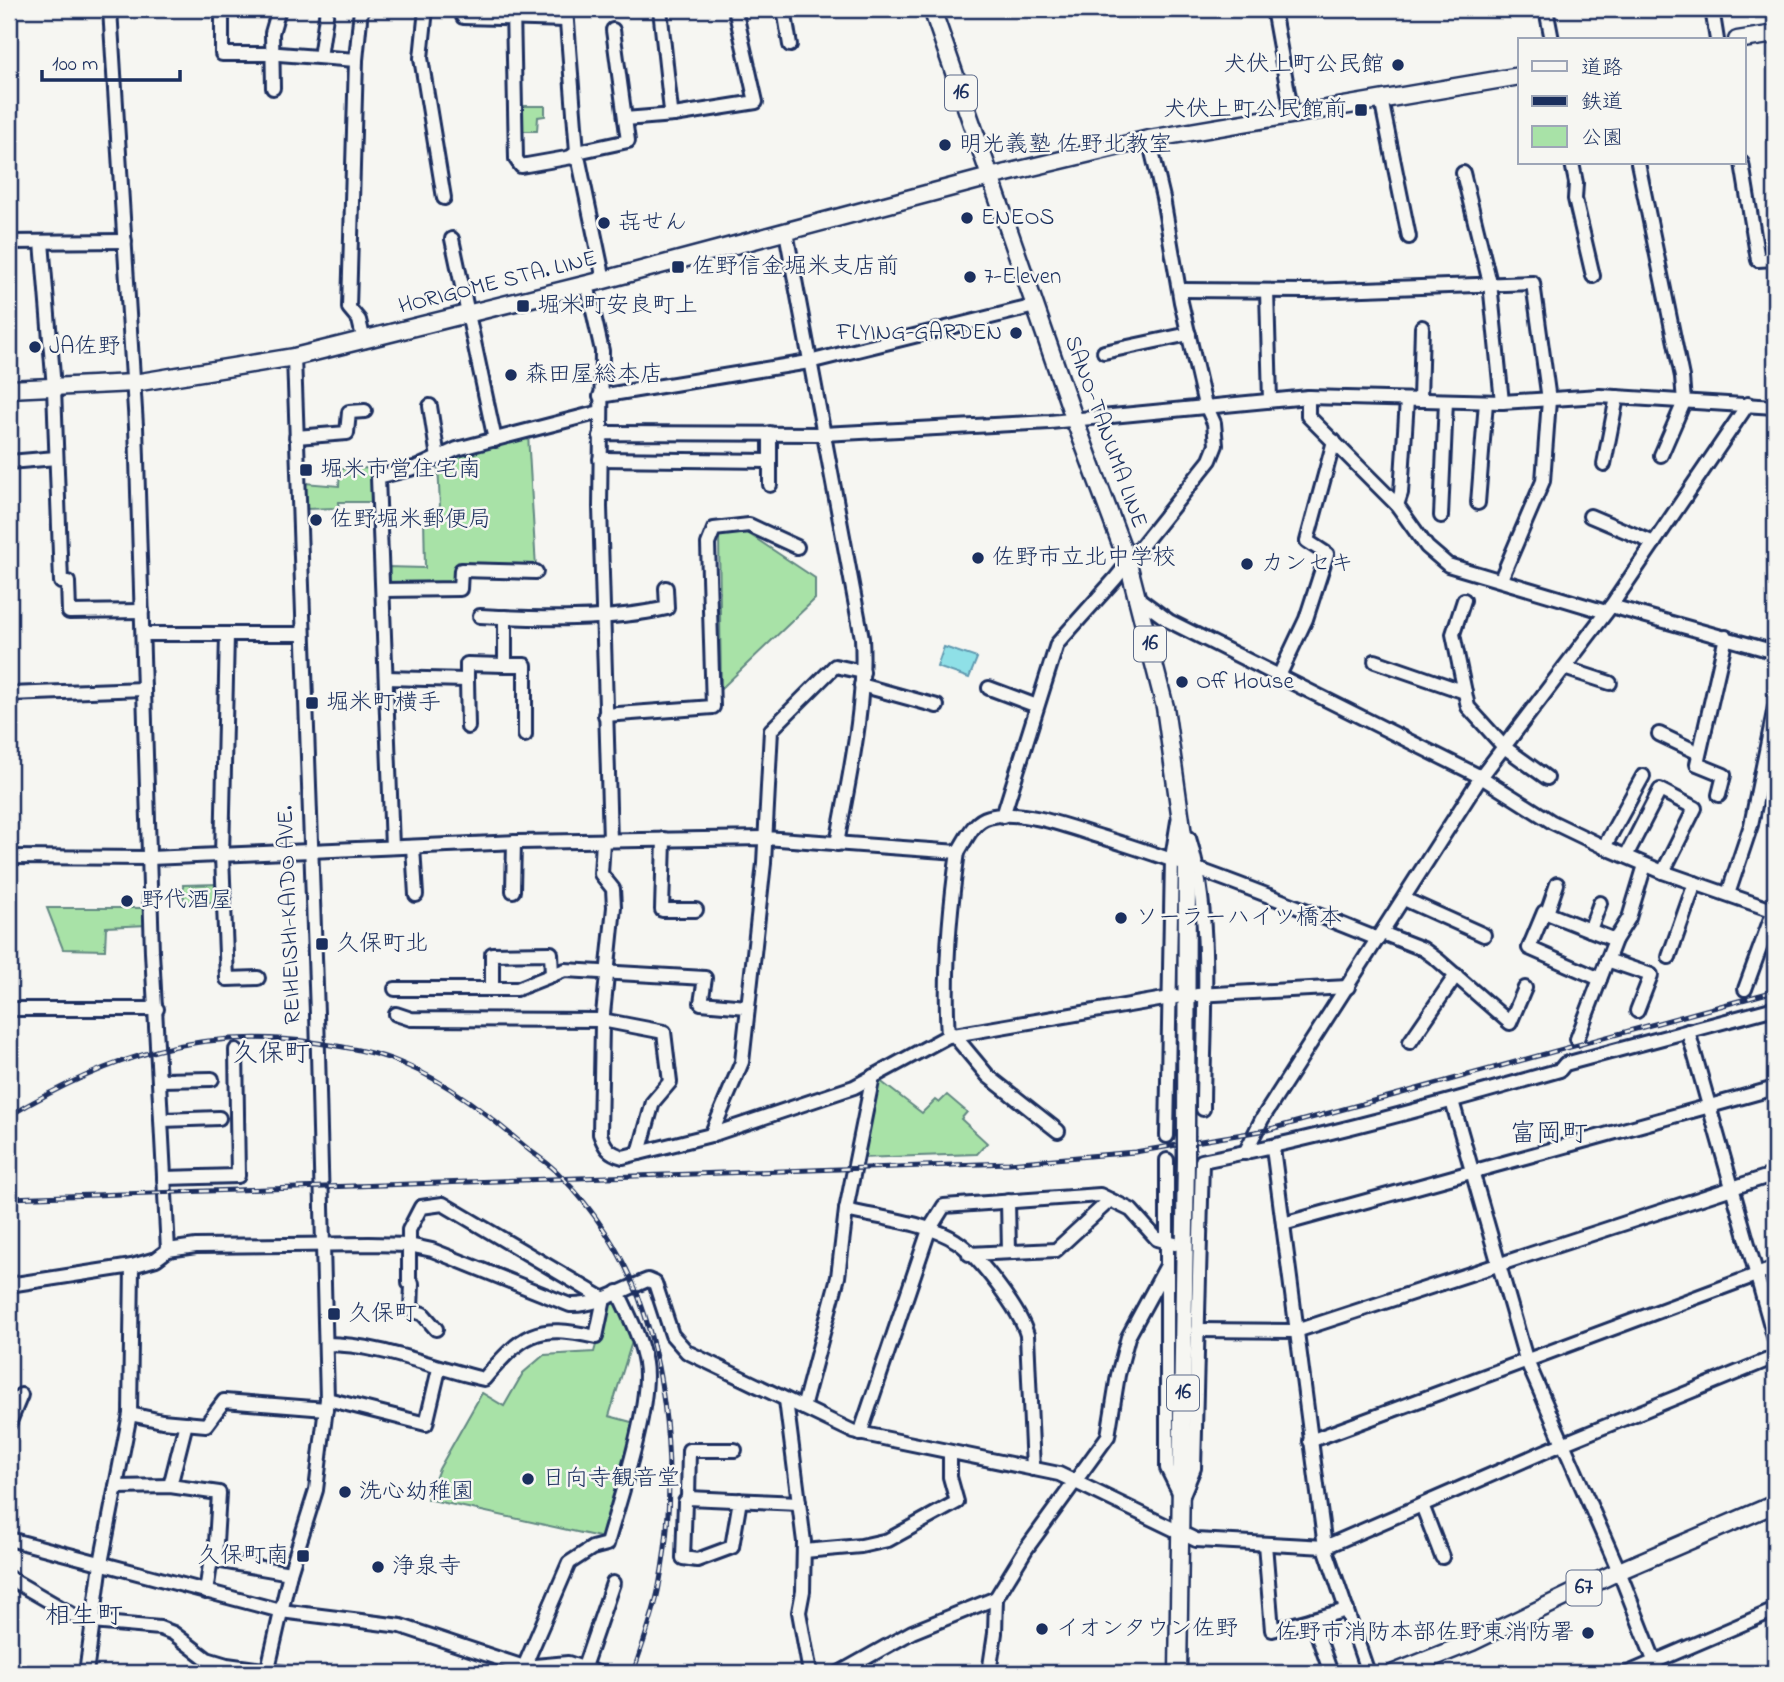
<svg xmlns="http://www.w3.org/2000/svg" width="1784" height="1682" font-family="'Indie Flower','Klee One',sans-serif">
<rect width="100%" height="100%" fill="#f6f6f2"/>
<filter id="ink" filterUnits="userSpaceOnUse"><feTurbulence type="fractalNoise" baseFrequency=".0143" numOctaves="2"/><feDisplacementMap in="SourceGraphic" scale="14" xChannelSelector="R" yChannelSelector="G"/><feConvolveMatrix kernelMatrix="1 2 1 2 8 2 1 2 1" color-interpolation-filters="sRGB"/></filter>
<g filter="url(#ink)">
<g fill="#a8e2a7" stroke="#628882" stroke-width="2">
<polygon points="523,106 545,106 545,116 538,117 537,131 523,131"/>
<polygon points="528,434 536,568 458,568 457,586 386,587 386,567 425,568 424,516 440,507 438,463"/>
<polygon points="374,468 376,502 339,502 338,508 306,509 305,483 339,486 340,469"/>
<polygon points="746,532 815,578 815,599 721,689 719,534"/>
<polygon points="219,884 219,902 184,903 183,885"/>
<polygon points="47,908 147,908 147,925 106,927 105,950 63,949"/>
<polygon points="879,1080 922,1113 935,1100 939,1103 947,1095 967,1112 961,1119 987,1143 977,1154 860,1158 875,1084"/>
<polygon points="619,1300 634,1335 609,1416 635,1423 604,1538 427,1499 439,1469 482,1393 504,1406 523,1373 544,1355 594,1352 608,1303"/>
</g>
<polygon fill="#8fe0e7" stroke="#6199b0" stroke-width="2" points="944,647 977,658 969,678 937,667"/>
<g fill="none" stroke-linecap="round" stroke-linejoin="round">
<defs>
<g id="minor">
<polyline points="110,9 136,426 152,952 168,1250"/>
<polyline points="222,9 222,54 279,54 356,60"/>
<polyline points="361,9 356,60 349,308 359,320 364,341"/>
<polyline points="426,9 421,58 444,198"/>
<polyline points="513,9 516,159 521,166 572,157"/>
<polyline points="566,9 577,152 572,156"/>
<polyline points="660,9 671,111 674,115 756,102 735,9"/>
<polyline points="784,9 790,45"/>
<polyline points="1273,9 1292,114"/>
<polyline points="1546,9 1552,40"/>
<polyline points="1712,9 1717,40"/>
<polyline points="463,17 566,20"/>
<polyline points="320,57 327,9"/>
<polyline points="273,88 272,33 279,9"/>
<polyline points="1381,99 1409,237"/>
<polyline points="625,119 674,115"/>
<polyline points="577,152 628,141 613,30"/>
<polyline points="572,157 579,161 604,280"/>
<polyline points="1572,163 1576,183 1575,199 1593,276"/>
<polyline points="1638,163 1682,377 1684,402 1661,455"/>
<polyline points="1742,163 1758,260 1775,259"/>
<polyline points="1463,173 1490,283 1502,402"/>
<path d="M786,232L862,638C866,706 849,777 837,844"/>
<polyline points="452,239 495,440"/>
<polyline points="9,242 125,241"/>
<polyline points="42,242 54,388 61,582 68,582 69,612 142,611"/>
<polyline points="587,284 602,351 600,507 610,840"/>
<polyline points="1181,290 1308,291 1533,283 1549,400 1543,481 1501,579"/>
<polyline points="1267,291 1270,400"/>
<polyline points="1104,352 1189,334"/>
<polyline points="600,396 809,362 1035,306"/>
<polyline points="1308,397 1308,416 1397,505 1427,547 1448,565 1606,612"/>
<polyline points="1420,400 1422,327"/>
<polyline points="430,406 438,458"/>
<polyline points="770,433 770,485"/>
<polyline points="600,436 608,433 823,434 1050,422 1308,397 1502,402 1600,396 1775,407"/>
<polyline points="296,437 347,433 349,412 365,411"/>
<polyline points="600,459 770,461"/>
<polyline points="9,462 56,458"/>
<polyline points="1604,464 1617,397"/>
<polyline points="1478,503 1486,402"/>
<polyline points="1397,505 1401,493 1407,400"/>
<polyline points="1441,516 1446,401"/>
<polyline points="1590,516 1654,543"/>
<polyline points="383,590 460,589 461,570 536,572"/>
<polyline points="1138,598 1169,621 1481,777 1552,822 1604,847 1663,872 1775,911"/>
<polyline points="1464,600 1453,634 1468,707 1504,747 1547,778"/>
<polyline points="1611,606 1775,652"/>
<path d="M480,616C539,619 610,621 667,608L666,588"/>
<polyline points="143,634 303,634"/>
<polyline points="227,634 222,856 227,979 258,978"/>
<polyline points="1375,661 1465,692"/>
<polyline points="505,665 525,665 525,735"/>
<polyline points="1564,668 1610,683"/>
<polyline points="1279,676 1306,619 1327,554 1307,541 1334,441"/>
<polyline points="386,678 467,680 467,664 505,665 505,617"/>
<polyline points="467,680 468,727"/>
<polyline points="861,685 937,706"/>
<polyline points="989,688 1037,706"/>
<polyline points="9,694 144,689"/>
<polyline points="605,715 713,707 708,544 714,529 749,525 797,547"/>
<polyline points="1659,734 1699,753"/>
<polyline points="1719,795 1724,775 1697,764 1726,637"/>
<polyline points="1003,816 1057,644 1115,579 1210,460 1216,445 1214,423 1204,401 1181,302 1163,198 1149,139"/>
<path d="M1189,838C1214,918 1203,1025 1203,1109"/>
<polyline points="664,839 662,910 696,910"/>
<path d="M603,841L601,874L613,889L614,907L602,1024L600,1134C605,1148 609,1153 623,1157L711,1135L854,1087L948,1036L1176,997"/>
<polyline points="392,847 378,477 418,467 457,449 600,412"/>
<polyline points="413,847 416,895"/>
<polyline points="1604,847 1643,776"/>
<polyline points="1626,856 1660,790 1695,808 1663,872"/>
<path d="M9,857L150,858L518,842L765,838L958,852C967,838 973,821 989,817C1018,808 1070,827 1098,836C1194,865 1285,902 1378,939"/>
<polyline points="513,891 514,842"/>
<polyline points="1728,894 1751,825 1775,707"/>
<polyline points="1404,899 1484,935"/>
<polyline points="1547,913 1557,884"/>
<polyline points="1590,930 1600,903"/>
<polyline points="1382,933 1423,949 1438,960 1510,1023 1525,988"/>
<polyline points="1669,957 1695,883"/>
<polyline points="1607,960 1651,975 1637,1011"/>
<polyline points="1600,979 1529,948 1544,912 1615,940"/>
<polyline points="395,989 517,989 565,970 705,978 701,1003 747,1007"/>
<polyline points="492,989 492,954 551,953 552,975"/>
<polyline points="1745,989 1774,910"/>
<polyline points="1197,995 1348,987"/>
<polyline points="9,1009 157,1009"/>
<polyline points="396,1014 411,1019 602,1020 664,1032 670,1082 653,1102 639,1153"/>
<polyline points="1688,1031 1775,1340"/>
<polyline points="953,1034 988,1076 1058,1131"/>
<path d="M948,1036C944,973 949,914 958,852"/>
<polyline points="1577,1039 1615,940 1629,918 1645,865"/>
<polyline points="1410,1042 1456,975"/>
<polyline points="160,1080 212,1079"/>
<polyline points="1452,1101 1526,1359 1619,1571 1659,1673"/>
<polyline points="162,1120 219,1118"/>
<polyline points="711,1135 742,1062 764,863 771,730 835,666 863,672"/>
<polyline points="1167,1136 1172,858 1178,821"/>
<polyline points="1273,1148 1325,1547 1368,1673"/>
<polyline points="1245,1153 1262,1119 1481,777 1611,606 1748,404"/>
<polyline points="1167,1160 1167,1468 1180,1494"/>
<polyline points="164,1178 238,1176 236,1050"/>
<polyline points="1008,1201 1009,1252"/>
<path d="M846,1210C877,1218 930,1223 956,1241C978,1255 1020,1310 1027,1335L1033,1469"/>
<polyline points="1283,1224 1775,1088"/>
<polyline points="969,1254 1056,1250 1110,1200"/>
<path d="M9,1285L132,1266L156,1259L168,1250L196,1246L369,1244L409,1245L432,1250L570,1305C597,1306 622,1290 648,1280L655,1283L672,1335L687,1352L854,1432L1059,1474L1196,1540L1325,1547L1562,1444L1775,1357"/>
<polyline points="1197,1330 1296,1331 1775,1174"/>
<path d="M326,1344C380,1344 431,1367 484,1379C523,1334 535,1323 596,1337L604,1299L443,1204L421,1207L409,1230V1283L412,1284L411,1310L423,1314L436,1329"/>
<polyline points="327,1399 426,1424 439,1369"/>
<polyline points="786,1400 804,1542 803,1591 799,1612 810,1673"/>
<polyline points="803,1408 838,1277 846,1210 873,1076"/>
<polyline points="130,1414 162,1421 206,1425 224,1401 326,1409"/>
<polyline points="9,1424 21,1395"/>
<polyline points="860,1434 929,1230 944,1206 1100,1195 1131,1210 1157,1239 1175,1244"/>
<polyline points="1310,1441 1775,1268"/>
<polyline points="170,1486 186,1423"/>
<polyline points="116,1487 170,1486 219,1493 215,1560 210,1565 206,1592"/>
<path d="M1182,1497L1194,1468L1202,1161C1323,1137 1441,1104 1560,1070L1565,1064L1775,1008"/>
<polyline points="688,1498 689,1450 735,1450"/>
<polyline points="740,1500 732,1547 697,1560 683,1558 685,1502 688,1498 799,1503"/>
<polyline points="1422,1505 1442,1557"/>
<polyline points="9,1539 281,1611 401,1626 524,1667 568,1663 598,1673"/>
<polyline points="1265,1544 1272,1630 1347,1610"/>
<polyline points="804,1551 861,1546 888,1540 957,1502 950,1477 950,1453"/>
<polyline points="215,1560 290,1573"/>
<polyline points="9,1578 73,1615 92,1622 160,1628 173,1633 207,1659 227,1665 286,1673"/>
<polyline points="1312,1619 1331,1673"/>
<path d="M524,1667L569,1563L592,1548L607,1544C619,1501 652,1404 645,1363C641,1338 629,1316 618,1292"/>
<polyline points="584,1667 613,1583"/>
<polyline points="86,1673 101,1563 130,1414 132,1266"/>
<polyline points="267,1673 290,1573 316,1490 327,1399 317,1014 294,357"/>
<polyline points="839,1673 912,1632 996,1598"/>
<polyline points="989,1673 995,1633 996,1598 1026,1549 1108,1436 1118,1375 1128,1337 1166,1267"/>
<polyline points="1628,1673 1775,1610"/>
</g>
<g id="major">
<polyline points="932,9 1075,421 1128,563 1165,707 1187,863 1186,1135"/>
<polyline points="1737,40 1775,34"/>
<polyline points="9,389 134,383 294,357 604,280 990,177 1149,139 1520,76"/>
<polyline points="1178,1673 1186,1159"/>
<polyline points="1394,1673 1472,1642 1619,1571 1775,1504"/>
</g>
</defs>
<use href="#minor" stroke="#1b2f5e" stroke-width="18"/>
<use href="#major" stroke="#1b2f5e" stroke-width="21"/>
<use href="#minor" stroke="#f6f6f2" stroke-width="12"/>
<use href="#major" stroke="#f6f6f2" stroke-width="16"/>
<defs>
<g id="rail">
<path d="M9,1116C109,1056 201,1026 318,1043C345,1047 376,1052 401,1063C450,1083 488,1115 528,1149C538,1157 550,1164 559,1174C593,1208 622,1253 639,1298C671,1387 677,1494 659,1586C654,1615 642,1645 633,1673"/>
<polyline points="9,1198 1009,1163 1135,1152 1267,1130 1775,991"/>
</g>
</defs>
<use href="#rail" stroke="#1b2f5e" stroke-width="5"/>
<use href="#rail" stroke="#f6f6f2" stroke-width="2.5" stroke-dasharray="8" stroke-linecap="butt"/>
<defs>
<polyline id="major-bridge" points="1186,1159 1186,1135"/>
</defs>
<use href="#major-bridge" stroke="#1b2f5e" stroke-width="21" stroke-linecap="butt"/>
<use href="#major-bridge" stroke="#f6f6f2" stroke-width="16"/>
</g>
</g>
<g fill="#1b2f5e" stroke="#f6f6f2" stroke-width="2.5">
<circle cx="1398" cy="65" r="7"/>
<rect x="1354" y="103" width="14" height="14" rx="3.5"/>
<circle cx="945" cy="145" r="7"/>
<circle cx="967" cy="218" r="7"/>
<circle cx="604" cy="223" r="7"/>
<rect x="671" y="260" width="14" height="14" rx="3.5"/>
<circle cx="970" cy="277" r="7"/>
<rect x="516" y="299" width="14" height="14" rx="3.5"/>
<circle cx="1016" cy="333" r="7"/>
<circle cx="35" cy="347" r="7"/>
<circle cx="511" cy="375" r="7"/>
<rect x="299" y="463" width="14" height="14" rx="3.5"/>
<circle cx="316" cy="520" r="7"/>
<circle cx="978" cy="558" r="7"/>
<circle cx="1247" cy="564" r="7"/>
<circle cx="1182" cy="682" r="7"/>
<rect x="305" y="696" width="14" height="14" rx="3.5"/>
<circle cx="127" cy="901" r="7"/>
<circle cx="1121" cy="918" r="7"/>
<rect x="315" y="937" width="14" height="14" rx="3.5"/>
<rect x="327" y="1307" width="14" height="14" rx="3.5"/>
<circle cx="528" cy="1479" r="7"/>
<circle cx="345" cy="1492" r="7"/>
<rect x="296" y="1549" width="14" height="14" rx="3.5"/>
<circle cx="378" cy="1567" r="7"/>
<circle cx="1042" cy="1629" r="7"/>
<circle cx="1588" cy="1633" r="7"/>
</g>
<g text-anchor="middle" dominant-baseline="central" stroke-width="5" stroke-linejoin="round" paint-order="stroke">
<g fill="#f6f6f2" stroke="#5d6b8a" stroke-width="2">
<rect x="945" y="75.5" width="32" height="35" rx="5"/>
<rect x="1134" y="626.5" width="32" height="35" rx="5"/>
<rect x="1167" y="1375.5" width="32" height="35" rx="5"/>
<rect x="1566.5" y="1570.5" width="35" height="35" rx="5"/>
</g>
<g font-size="21" font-weight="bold" fill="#1b2f5e">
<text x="961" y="93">16</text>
<text x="1150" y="644">16</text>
<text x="1183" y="1393">16</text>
<text x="1584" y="1588">67</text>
</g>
<g font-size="23" fill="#1b2f5e" stroke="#f6f6f2" text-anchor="start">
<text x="1384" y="65" text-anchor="end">犬伏上町公民館</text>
<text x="1347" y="110" text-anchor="end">犬伏上町公民館前</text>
<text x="959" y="145">明光義塾 佐野北教室</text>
<text x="981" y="218">ENEOS</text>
<text x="618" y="223">㐂せん</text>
<text x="692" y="267">佐野信金堀米支店前</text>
<text x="984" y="277">7-Eleven</text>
<text x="537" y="306">堀米町安良町上</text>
<text x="1002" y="333" text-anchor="end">FLYING-GARDEN</text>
<text x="49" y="347">JA佐野</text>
<text x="525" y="375">森田屋総本店</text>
<text x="320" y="470">堀米市営住宅南</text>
<text x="330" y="520">佐野堀米郵便局</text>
<text x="992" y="558">佐野市立北中学校</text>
<text x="1261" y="564">カンセキ</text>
<text x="1196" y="682">Off House</text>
<text x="326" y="703">堀米町横手</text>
<text x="141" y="901">野代酒屋</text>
<text x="1135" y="918">ソーラーハイツ橋本</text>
<text x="336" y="944">久保町北</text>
<text x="348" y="1314">久保町</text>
<text x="542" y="1479">日向寺観音堂</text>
<text x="359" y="1492">洗心幼稚園</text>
<text x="289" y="1556" text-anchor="end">久保町南</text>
<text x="392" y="1567">浄泉寺</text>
<text x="1056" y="1629">イオンタウン佐野</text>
<text x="1574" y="1633" text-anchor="end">佐野市消防本部佐野東消防署</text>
</g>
<g font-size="23" fill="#1b2f5e" stroke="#f6f6f2">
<text transform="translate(498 283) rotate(-14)">HORIGOME STA. LINE</text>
<text transform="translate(1105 432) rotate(70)">SANO-TANUMA LINE</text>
<text transform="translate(290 915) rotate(-92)">REIHEISHI-KAIDO AVE.</text>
</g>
<g font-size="26" fill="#1b2f5e" stroke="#f6f6f2">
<text x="271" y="1055">久保町</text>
<text x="1549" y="1135">富岡町</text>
<text x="84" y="1617">相生町</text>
</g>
</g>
<rect width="1784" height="1682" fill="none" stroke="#f6f6f2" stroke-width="35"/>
<rect x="18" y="18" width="1749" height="1647" fill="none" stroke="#1b2f5e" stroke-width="2.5" filter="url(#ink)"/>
<rect x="1518" y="38" width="228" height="126" fill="#f6f6f2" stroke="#9ea6b7" stroke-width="2"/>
<rect x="1532" y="61" width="35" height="10" fill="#f6f6f2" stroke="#9ea6b7" stroke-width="2"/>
<text x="1581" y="74" font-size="21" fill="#1b2f5e">道路</text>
<rect x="1532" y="96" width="35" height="10" fill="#1b2f5e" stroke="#9ea6b7" stroke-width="2"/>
<text x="1581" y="108" font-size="21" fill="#1b2f5e">鉄道</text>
<rect x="1532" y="126" width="35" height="21" fill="#a8e2a7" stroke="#9ea6b7" stroke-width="2"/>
<text x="1581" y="144" font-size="21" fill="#1b2f5e">公園</text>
<path d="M42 70v10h138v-10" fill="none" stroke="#1b2f5e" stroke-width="3.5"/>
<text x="52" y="70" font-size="21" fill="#1b2f5e" stroke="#f6f6f2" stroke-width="5" paint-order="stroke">100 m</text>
</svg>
